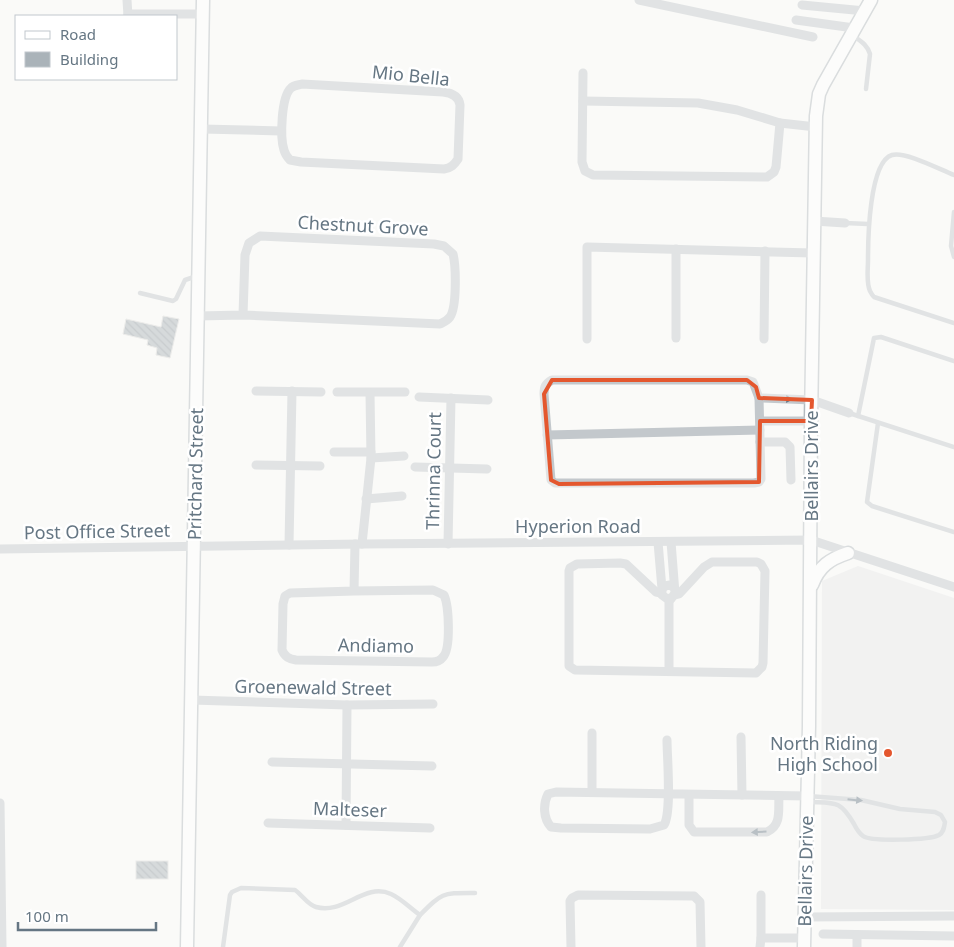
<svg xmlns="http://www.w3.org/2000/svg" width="954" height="947" font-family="'Noto Sans',sans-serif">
<defs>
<pattern id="building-back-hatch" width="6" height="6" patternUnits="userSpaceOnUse" patternTransform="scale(1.25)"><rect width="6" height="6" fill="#aab3b9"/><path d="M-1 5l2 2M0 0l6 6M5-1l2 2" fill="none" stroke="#8e969c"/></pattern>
</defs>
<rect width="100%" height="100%" fill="#fafaf8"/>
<polygon fill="#e8e9e9" points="858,566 954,598 954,910 821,909 822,581"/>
<g fill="url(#building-back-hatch)" stroke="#dcdcda">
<polygon points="163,316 179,319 170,358 156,355 157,348 147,345 148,340 123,334 126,319 161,327"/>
<rect x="136" y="861" width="32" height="18"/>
</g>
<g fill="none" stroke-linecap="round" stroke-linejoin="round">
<defs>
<g id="secondary">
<path d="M812,585C819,566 830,559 848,553"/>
<polyline points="187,947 203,0"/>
<polyline points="804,947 809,726 811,421 816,116 819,94 823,85 871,0"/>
</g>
</defs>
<use href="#secondary" stroke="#b3babf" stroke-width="15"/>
<g stroke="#c3c8cc" stroke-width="4.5">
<path d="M852,35C860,41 867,44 870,54L866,89"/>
<path d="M954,175C941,170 905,151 892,155C869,162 868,240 868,260C868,270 866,282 870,291C871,293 873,296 874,297L954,323"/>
<polyline points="954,212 951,246 954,257"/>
<polyline points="845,223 868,224"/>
<polyline points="140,293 173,301 176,299 185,280 197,276"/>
<polyline points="849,413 954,447"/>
<polyline points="858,416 874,338 881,337 954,361"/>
<polyline points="878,423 867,502 872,506 954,532"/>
<path d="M808,796L861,800L900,809L935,812L941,815L945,822C944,827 944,832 939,835C930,840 871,842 863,836C859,833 856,828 854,824C840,800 835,803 810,802"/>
<path d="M420,915C443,892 442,893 475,893"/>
<path d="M223,947L230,895L232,892L241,888L295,890C302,895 308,905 316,907C344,915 364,882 391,894C402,899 411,909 420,915L400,947"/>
</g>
<g stroke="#c3c8cc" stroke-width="9">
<polyline points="127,0 128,16"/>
<polyline points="639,0 813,37"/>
<polyline points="802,5 865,11"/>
<polyline points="128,14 203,14"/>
<polyline points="796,20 854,28"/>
<polyline points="583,73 582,162 585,171 593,175 767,177 774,172 776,167 780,123"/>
<path d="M302,84L443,92C452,93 459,96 460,105L458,159C454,165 451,168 444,169L301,162L290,160C287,157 285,154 284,150C280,138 281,97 291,88C294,85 299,85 302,84Z"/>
<polyline points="583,101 698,103 737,110 780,123 816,127"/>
<polyline points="202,129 281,131"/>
<polyline points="814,221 845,223"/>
<path d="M198,316L243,315L440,324C444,322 447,321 450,317C457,307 456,266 453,254L444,246L434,244L260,236L249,243L245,255L243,315"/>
<polyline points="676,338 676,249"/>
<polyline points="587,339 587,247 813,253"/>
<polyline points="764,339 765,251"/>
<path d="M552,380H747L753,382L759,398L761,479L759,482L754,483H555L551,480L544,394C544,387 545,384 552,380Z"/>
<polyline points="256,391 321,392"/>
<polyline points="337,392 405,392"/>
<polyline points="419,397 488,400"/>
<polyline points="759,398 812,400 849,413"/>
<polyline points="760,421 811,421"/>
<polyline points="547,435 760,430"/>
<polyline points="760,442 785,442 790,447 791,480"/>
<polyline points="334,452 371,452"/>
<polyline points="371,458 404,456"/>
<polyline points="256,465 320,466"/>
<polyline points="415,467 487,469"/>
<polyline points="366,499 402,496"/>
<polyline points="658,542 662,589"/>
<polyline points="671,542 675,593 671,599 666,598 662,595 662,589 665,586 670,585 674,588"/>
<polyline points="362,544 371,458 370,393"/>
<polyline points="448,544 451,398"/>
<polyline points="289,545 292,391"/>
<polyline points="0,549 362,544 811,540 954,587"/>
<path d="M354,591L433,590L444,595C449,606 451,649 443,657C440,661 436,662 432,662L296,660C289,659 285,657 282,650L283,604L285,596L290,593L354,591L355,544"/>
<polyline points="661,593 656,592 626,564 620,563 577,564 570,568 569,571 569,666 575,670 756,673 762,667 763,663 765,571 761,564 757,562 712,562 704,567 679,594 675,595"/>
<polyline points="669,599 669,671"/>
<polyline points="192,700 347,705 433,704"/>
<polyline points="592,733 592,792"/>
<polyline points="741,737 742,795"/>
<path d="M667,740C667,757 672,812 664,825L650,829L561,828L551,827C543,818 543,804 548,794L556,792C640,793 723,795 807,796"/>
<polyline points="272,762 432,766"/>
<path d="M689,795V825L694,832H767C782,825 778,810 779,796"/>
<polyline points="0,803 2,947"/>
<polyline points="268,823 430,828"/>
<polyline points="346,825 347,705"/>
<polyline points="805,917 954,916"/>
<polyline points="823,934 954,936"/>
<polyline points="761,938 761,895"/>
<polyline points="571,947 570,901 572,898 578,895 694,896 700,902 701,947"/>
<polyline points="760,947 761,938 804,938"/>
<polyline points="857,947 857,935"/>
</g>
<use href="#secondary" stroke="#fff" stroke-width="12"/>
</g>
<defs><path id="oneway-solid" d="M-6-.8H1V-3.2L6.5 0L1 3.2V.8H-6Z" transform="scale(1.25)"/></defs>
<g fill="#6a7a87">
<use href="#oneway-solid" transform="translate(785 399) rotate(2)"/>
<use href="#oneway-solid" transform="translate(855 800) rotate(6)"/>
<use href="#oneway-solid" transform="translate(759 832) rotate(177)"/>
</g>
<path d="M0 0H954V947H0ZM552,380H747L756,387L759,398L812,400L811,421H760L759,482L559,484L551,480L544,394Z" fill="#fafaf8" fill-opacity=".55" fill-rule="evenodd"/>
<path fill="none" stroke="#e4572e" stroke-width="4" stroke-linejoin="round" d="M552,380H747L756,387L759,398L812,400L811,421H760L759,482L559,484L551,480L544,394Z"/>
<circle fill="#e4572e" stroke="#fff" stroke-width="2" cx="888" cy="753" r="5"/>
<g text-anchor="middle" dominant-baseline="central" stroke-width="5" stroke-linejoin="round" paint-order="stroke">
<g font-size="18" fill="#657683" stroke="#fff">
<text transform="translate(411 75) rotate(6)">Mio Bella</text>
<text transform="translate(363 225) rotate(3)">Chestnut Grove</text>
<text transform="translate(811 466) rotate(-90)">Bellairs Drive</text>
<text transform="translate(433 471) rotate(-89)">Thrinna Court</text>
<text transform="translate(195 474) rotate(-89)">Pritchard Street</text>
<text x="578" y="526">Hyperion Road</text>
<text transform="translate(97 531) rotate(-1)">Post Office Street</text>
<text transform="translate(376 645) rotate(1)">Andiamo</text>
<text transform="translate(313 687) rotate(1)">Groenewald Street</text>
<text transform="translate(350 809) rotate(2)">Malteser</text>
<text transform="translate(805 871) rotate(-89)">Bellairs Drive</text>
</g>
<g font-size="18" fill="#657683" stroke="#fff" text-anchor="end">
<text x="878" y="743">North Riding<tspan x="878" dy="21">High School</tspan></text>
</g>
</g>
<rect x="15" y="15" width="162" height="65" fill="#ffffff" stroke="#c1c8cd"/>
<rect x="25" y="31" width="25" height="8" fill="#ffffff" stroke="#c1c8cd"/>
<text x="60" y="40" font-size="15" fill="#657683">Road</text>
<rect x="25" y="52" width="25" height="15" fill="#aab3b9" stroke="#c1c8cd"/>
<text x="60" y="65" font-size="15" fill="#657683">Building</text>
<path d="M18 922v8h138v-8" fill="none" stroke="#657683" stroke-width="2.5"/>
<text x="25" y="922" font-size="15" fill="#657683" stroke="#ffffff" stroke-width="4" paint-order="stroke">100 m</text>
</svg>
